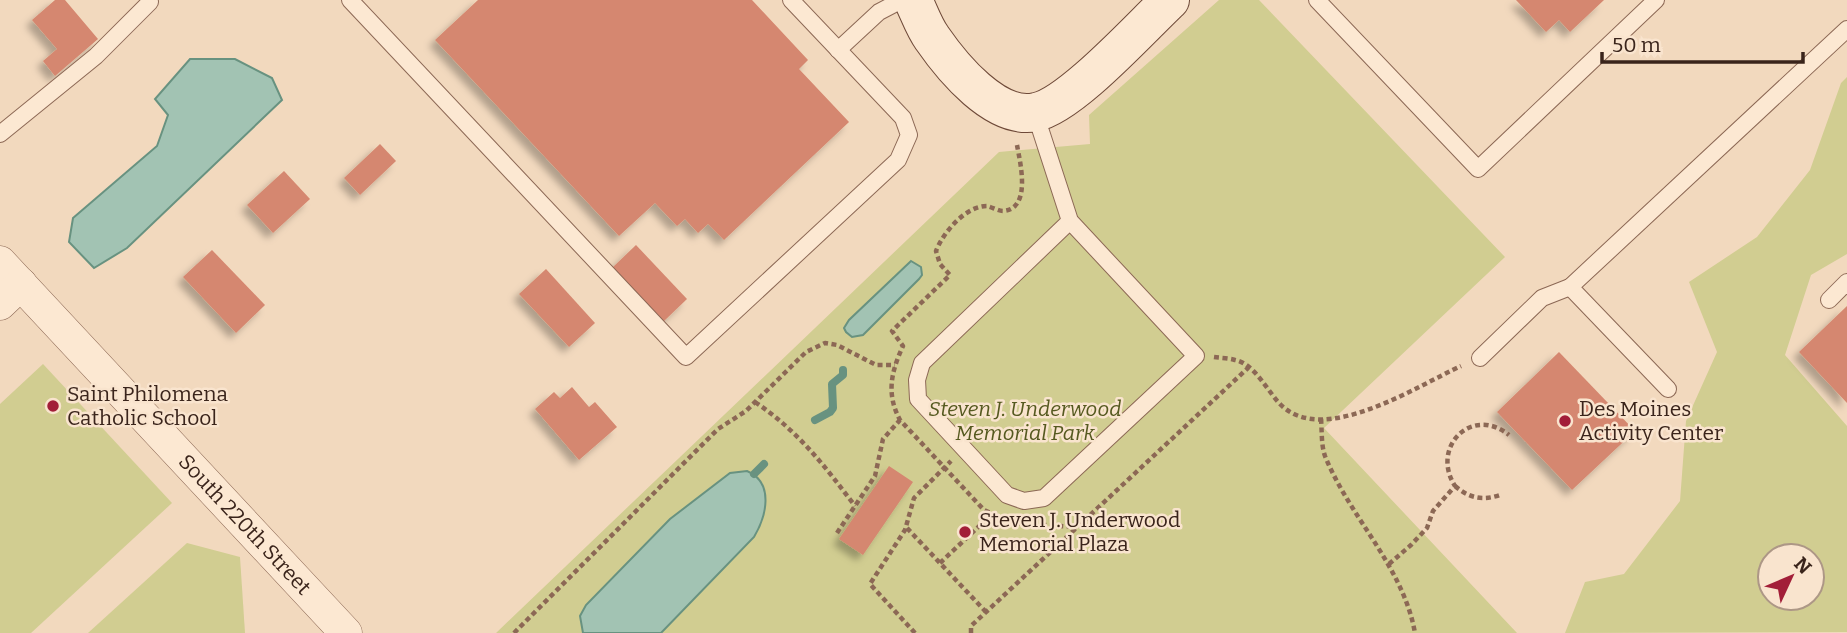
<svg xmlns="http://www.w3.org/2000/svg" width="1847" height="633" font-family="Bitter,serif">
<defs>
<filter id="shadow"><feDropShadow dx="-6" dy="6" stdDeviation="3.5" flood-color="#0004"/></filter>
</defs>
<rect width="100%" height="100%" fill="#f2d9be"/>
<g fill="#d1cd91" fill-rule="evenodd">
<polygon points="1219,0 1259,0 1505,257 1324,428 1517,633 496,633 999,152 1090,144 1089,115"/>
<path d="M1847,77V254L1811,275L1785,355L1847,426V632L1565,633L1585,582L1624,574L1680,501L1686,421L1717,352L1689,282L1757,237L1810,170L1841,83ZM1770,556H1812V598H1770Z"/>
<polygon points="43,364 172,503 31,633 0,633 0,404"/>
<polygon points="187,543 240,557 245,633 88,633"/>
</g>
<g fill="#a2c3b3" stroke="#689280" stroke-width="2">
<polygon points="190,59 235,59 272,78 282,100 127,248 94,268 69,242 73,218 157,146 168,115 155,99"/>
<polygon points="911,261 921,267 922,275 919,279 863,335 852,337 846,332 844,328 849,320"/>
<path d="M747,471C775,483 766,517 754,537L661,633H583L580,616L586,605L670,519L730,473Z"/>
</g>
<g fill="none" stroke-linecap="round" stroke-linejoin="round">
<g stroke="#689280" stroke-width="8">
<polyline points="815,420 830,412 833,408 832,384 843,375 843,370"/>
<polyline points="754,474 764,464"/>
</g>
</g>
<g fill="#d5876f" filter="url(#shadow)">
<polygon points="55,0 65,0 98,39 55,76 43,61 57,49 32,20"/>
<polygon points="478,0 752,0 808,60 799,69 849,122 724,240 708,224 698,233 685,219 677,226 655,203 619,236 435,40"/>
<polygon points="1516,0 1604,0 1570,32 1559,20 1546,32"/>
<polygon points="380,144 396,161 360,195 344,178"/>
<polygon points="284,171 310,199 273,233 247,205"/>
<polygon points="636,245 687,299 663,322 612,268"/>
<polygon points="212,250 265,305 236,333 183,277"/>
<polygon points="546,269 595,323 569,347 519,294"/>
<polygon points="1847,306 1847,403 1799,352"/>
<polygon points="1559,352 1635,431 1572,490 1497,412"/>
<polygon points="572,387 589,407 595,402 617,427 579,460 535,409 554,392 560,398"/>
<polygon points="889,466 913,482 863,555 839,539"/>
</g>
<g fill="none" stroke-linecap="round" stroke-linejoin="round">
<defs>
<g id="lane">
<polyline points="350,0 686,357 898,160 909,135 903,118 791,0"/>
<polyline points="1317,0 1478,169 1656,0"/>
<polyline points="838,50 879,12 902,0"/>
<polyline points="1035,113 1070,221 1196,356 1044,498 1024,501 1007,495 918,399 917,380 922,363 1070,221"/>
<polyline points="0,134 96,56 150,2"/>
<polyline points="1829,300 1847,282"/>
<polyline points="1480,358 1542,298 1570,287"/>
<polyline points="1668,389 1570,287 1847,29"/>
</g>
<g id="street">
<path id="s1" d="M0,262L346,633"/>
<polyline points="0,304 21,284"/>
</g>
<path id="secondary" d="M913,0C919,12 924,27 932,38C952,67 996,121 1036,112C1071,105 1141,27 1170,0"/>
</defs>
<use href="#lane" stroke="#8c6855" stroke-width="18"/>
<use href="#street" stroke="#8c6855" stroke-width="33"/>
<use href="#secondary" stroke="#6e4938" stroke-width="40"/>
<g stroke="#8c6855" stroke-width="4.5" stroke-dasharray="5 3.5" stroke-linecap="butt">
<path d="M1017,145C1020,162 1032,209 1003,211C998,211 992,207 987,206C965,206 943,233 936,251L940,264L950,275L892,331L903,346C891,372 886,394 900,420L984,510L1013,523L1077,527"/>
<path d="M1214,357C1221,358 1229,358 1235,360C1255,364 1267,391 1281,405C1324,447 1417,386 1461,366"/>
<path d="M755,402C798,431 824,465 855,506"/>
<path d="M1321,419C1322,430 1321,445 1325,456C1350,518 1403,566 1415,633"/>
<path d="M1455,486C1469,498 1482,501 1500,495"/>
<polyline points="907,528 986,612"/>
<polyline points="837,533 875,476 883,439 900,420"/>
<polyline points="940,563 992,514"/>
<path d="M1389,564L1411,545L1427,528L1433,511L1455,486C1430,447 1472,405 1509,435"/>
<polyline points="514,633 718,429 746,411 806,352 825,343 837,345 876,365 895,365"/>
<polyline points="915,633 870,584 905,530 914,498 951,461"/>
<polyline points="971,633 971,626 1248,368"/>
</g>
<use href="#lane" stroke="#fce8d2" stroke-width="16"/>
<use href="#street" stroke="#fce8d2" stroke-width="32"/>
<use href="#secondary" stroke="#fce8d2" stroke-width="38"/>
</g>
<g fill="#a21e38" stroke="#f9e4ce" stroke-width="2.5">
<circle cx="53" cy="406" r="7"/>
<circle cx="1565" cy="421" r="7"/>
<circle cx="965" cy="532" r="7"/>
</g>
<g text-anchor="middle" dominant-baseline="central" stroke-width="5" stroke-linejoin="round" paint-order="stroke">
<g font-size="21" fill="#3a241b" stroke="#f9e4ce" text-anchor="start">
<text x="67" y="394">Saint Philomena<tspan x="67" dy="24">Catholic School</tspan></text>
<text x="1579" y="409">Des Moines<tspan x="1579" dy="24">Activity Center</tspan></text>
<text x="979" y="520">Steven J. Underwood<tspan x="979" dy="24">Memorial Plaza</tspan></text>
</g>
<g font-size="21" font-style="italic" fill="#55591f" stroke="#f9e4ce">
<text x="1025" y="409">Steven J. Underwood<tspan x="1025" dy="24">Memorial Park</tspan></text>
</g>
<g font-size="21" fill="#3a241b" stroke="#f9e4ce">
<text stroke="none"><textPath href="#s1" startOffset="359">South 220th Street</textPath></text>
</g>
</g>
<g transform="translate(1791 577) rotate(46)"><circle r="33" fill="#f9e4ce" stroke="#ad9786" stroke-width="2"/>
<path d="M0-5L12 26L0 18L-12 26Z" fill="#a21e38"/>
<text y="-10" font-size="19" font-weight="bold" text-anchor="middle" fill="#3a241b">N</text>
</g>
<path d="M1602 52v10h201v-10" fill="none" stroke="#3a241b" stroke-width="3.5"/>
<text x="1612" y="52" font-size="21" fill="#3a241b" stroke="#f9e4ce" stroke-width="5" paint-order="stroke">50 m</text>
</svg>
